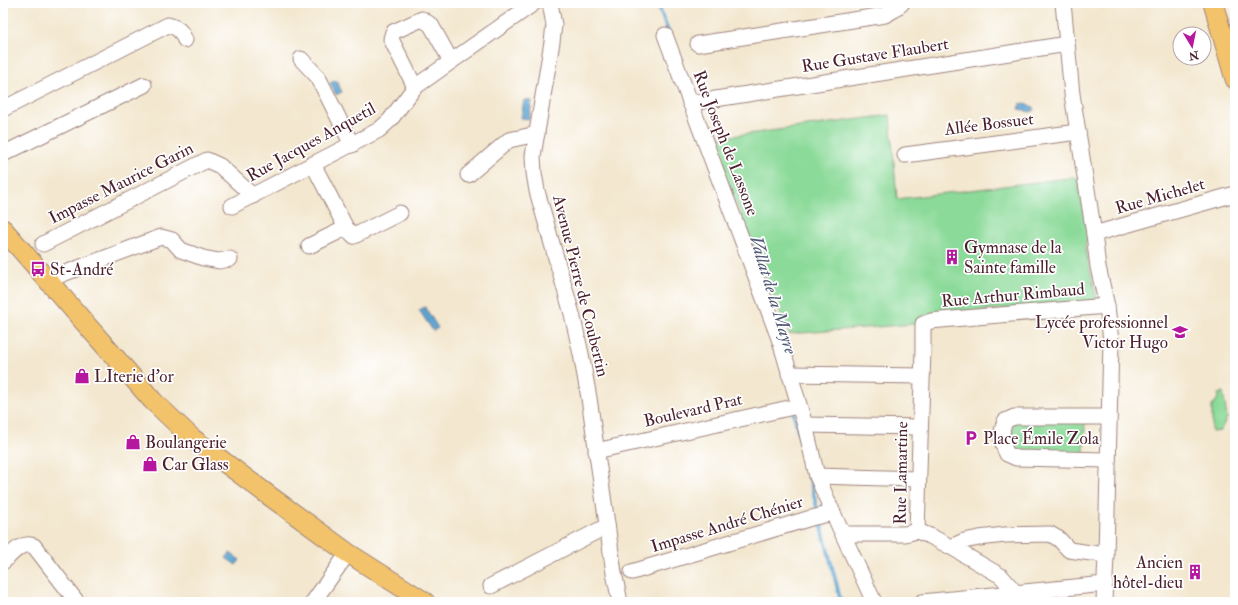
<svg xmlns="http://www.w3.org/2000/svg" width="1238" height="605" font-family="'IM FELL Double Pica',serif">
<rect width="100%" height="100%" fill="#fff"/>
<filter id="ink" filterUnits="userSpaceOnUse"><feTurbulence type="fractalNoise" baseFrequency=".025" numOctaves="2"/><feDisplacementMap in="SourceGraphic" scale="8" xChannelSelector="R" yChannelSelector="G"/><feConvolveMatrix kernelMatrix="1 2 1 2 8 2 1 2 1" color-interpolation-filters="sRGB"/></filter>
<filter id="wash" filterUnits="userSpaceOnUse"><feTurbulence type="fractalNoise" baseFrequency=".012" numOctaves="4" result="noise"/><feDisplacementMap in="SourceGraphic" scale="16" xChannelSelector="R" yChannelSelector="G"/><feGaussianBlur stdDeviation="0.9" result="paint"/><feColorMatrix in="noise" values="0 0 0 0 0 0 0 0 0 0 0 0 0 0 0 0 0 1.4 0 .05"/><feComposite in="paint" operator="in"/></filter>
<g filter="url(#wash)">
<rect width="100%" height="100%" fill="#f3e7cf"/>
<g fill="#8bda99" stroke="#6a7c62">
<polygon points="890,115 897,199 1077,177 1088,235 1085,247 1097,300 925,316 915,324 789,334 710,139"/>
<polygon points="1223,392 1227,418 1220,431 1212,432 1212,406 1219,397 1218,394"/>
<polygon points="1013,420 1085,422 1084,454 1011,452"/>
</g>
<g fill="#5aa4d2" stroke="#52627e">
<polygon points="336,80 342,92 336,95 330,83"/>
<polygon points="524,100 532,101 529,119 521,118"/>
<polygon points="1021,103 1034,107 1034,111 1030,112 1019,109"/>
<polygon points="425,307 438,328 433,331 419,310"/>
<polygon points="230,553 240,560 236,565 226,558"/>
</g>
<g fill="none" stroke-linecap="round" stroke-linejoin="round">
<g stroke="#5aa4d2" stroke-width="3.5">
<polyline points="657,3 668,31"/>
<polyline points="793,411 818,512"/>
<polyline points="820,520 841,602"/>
</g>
</g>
</g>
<g filter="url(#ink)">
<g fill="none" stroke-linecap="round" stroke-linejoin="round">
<defs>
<g id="minor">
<polyline points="550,3 554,25 552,42 533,156 534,173 537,191 572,314 581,354 589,398 614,573 620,602"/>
<polyline points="1063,3 1072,94 1094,234 1098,267 1107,306 1111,341 1106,555 1104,602"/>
<polyline points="665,35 780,341 805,425 817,476 833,513 874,602"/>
<polyline points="698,44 885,15 894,10 902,3"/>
<polyline points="301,59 318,77 352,145"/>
<polyline points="415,87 391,39 393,32 422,19 431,25 451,61"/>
<polyline points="690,103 1067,44"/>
<path d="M3,109L168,25C179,28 181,31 185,40"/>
<polyline points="3,154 144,85"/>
<polyline points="905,155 1078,132"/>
<polyline points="313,164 346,228 354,236 400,213"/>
<polyline points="468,175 509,140 537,134"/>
<polyline points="232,206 379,130 390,120 415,87 534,3"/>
<polyline points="1094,234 1235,194"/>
<polyline points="43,244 207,160 220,166 253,196"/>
<polyline points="309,246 346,228"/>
<polyline points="50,282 60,275 161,237 172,240 181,250 203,258 219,261 230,259"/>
<polyline points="789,374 922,376"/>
<polyline points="805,425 920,427"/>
<polyline points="596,451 798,406"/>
<path d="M1108,460L1016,458L1007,454C1001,443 1000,433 1005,421L1014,417H1109"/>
<polyline points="817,476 918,479"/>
<polyline points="843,534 905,534 917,531"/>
<polyline points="951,547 964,541 979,538 1005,535 1050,534 1059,539 1069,550 1106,555"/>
<path d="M3,562C12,554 21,541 34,546L77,602"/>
<polyline points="632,572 811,518 833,513"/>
<polyline points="491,586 607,526"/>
<polyline points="1015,592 1001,576 951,547 930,536 917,531 923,351 923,324 931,321 941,320 1107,306"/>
<polyline points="313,602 348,553"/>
<polyline points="922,602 1105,584"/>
</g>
<g id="major">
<polyline points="1213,3 1235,79"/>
<polyline points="3,229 153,401 192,438 271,497 348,553 425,602"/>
</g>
</defs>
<use href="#minor" stroke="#9e837d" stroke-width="17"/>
<use href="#major" stroke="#9e837d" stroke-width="21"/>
<use href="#minor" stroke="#fff" stroke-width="15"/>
<use href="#major" stroke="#f2c36a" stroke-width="19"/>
</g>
</g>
<defs>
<symbol id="building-bare" viewBox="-9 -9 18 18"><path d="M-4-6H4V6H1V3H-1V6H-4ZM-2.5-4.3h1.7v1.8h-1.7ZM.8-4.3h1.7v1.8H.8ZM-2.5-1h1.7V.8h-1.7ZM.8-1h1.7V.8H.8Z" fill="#b5179e" stroke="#fff" stroke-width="2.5" paint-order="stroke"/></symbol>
<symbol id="bus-bare" viewBox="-9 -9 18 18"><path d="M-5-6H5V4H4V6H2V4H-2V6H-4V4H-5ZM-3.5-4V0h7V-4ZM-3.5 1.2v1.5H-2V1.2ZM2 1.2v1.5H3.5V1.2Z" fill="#b5179e" stroke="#fff" stroke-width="2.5" paint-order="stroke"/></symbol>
<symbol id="school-bare" viewBox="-9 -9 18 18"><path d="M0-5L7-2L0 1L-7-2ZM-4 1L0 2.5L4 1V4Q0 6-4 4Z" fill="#b5179e" stroke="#fff" stroke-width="2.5" paint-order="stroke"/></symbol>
<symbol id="shop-bare" viewBox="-9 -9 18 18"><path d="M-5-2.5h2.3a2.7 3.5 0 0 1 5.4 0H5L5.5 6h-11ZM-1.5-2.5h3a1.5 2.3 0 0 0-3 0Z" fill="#b5179e" stroke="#fff" stroke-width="2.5" paint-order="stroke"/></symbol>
<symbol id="parking-bare" viewBox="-9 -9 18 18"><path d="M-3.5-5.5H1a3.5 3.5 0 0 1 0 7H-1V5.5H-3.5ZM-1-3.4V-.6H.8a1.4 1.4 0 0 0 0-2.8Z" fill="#b5179e" stroke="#fff" stroke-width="2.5" paint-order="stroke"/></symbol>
</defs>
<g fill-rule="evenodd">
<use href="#building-bare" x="941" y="246" width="22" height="22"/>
<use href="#bus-bare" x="27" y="258" width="22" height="22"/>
<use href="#school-bare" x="1169" y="321" width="22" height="22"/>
<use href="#shop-bare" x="71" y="365" width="22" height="22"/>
<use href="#parking-bare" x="960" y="427" width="22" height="22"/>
<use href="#shop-bare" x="122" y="431" width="22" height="22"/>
<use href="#shop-bare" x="139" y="453" width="22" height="22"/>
<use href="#building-bare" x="1184" y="561" width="22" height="22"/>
</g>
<g text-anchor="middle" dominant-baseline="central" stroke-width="3.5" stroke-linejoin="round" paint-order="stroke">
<g font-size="17" fill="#4a1f2b" stroke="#fff">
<text transform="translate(875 55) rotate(-9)">Rue Gustave Flaubert</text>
<text transform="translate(989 124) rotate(-7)">Allée Bossuet</text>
<text transform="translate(311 142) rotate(-29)">Rue Jacques Anquetil</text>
<text transform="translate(726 143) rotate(69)">Rue Joseph de Lassone</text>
<text transform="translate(121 183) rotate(-27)">Impasse Maurice Garin</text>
<text transform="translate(1160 196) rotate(-16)">Rue Michelet</text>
<text transform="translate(581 286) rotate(76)">Avenue Pierre de Coubertin</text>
<text transform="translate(1013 295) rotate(-5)">Rue Arthur Rimbaud</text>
<text transform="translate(693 410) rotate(-13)">Boulevard Prat</text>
<text transform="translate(901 473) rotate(-89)">Rue Lamartine</text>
<text transform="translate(727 524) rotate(-17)">Impasse André Chénier</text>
</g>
<g font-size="17" fill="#4a1f2b" stroke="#fff" text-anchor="start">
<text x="964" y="247">Gymnase de la<tspan x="964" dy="20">Sainte famille</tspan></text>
<text x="50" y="269">St-André</text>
<text x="1168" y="322" text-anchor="end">Lycée professionnel<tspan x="1168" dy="20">Victor Hugo</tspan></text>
<text x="94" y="376">LIterie d'or</text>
<text x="983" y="438">Place Émile Zola</text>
<text x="145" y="442">Boulangerie</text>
<text x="162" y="464">Car Glass</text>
<text x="1183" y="562" text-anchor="end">Ancien<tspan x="1183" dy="20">hôtel-dieu</tspan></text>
</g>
<g font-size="18" font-style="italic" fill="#515b76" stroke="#fff">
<text transform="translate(773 295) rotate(73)">Vallat de la Mayre</text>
</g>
</g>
<rect width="1238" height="605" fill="none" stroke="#fff" stroke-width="16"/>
<g transform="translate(1192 46) rotate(170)"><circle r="19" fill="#ffffff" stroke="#b7a5aa"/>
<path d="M0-3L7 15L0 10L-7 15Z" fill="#b5179e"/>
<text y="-6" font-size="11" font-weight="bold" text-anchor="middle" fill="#4a1f2b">N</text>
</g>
</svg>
